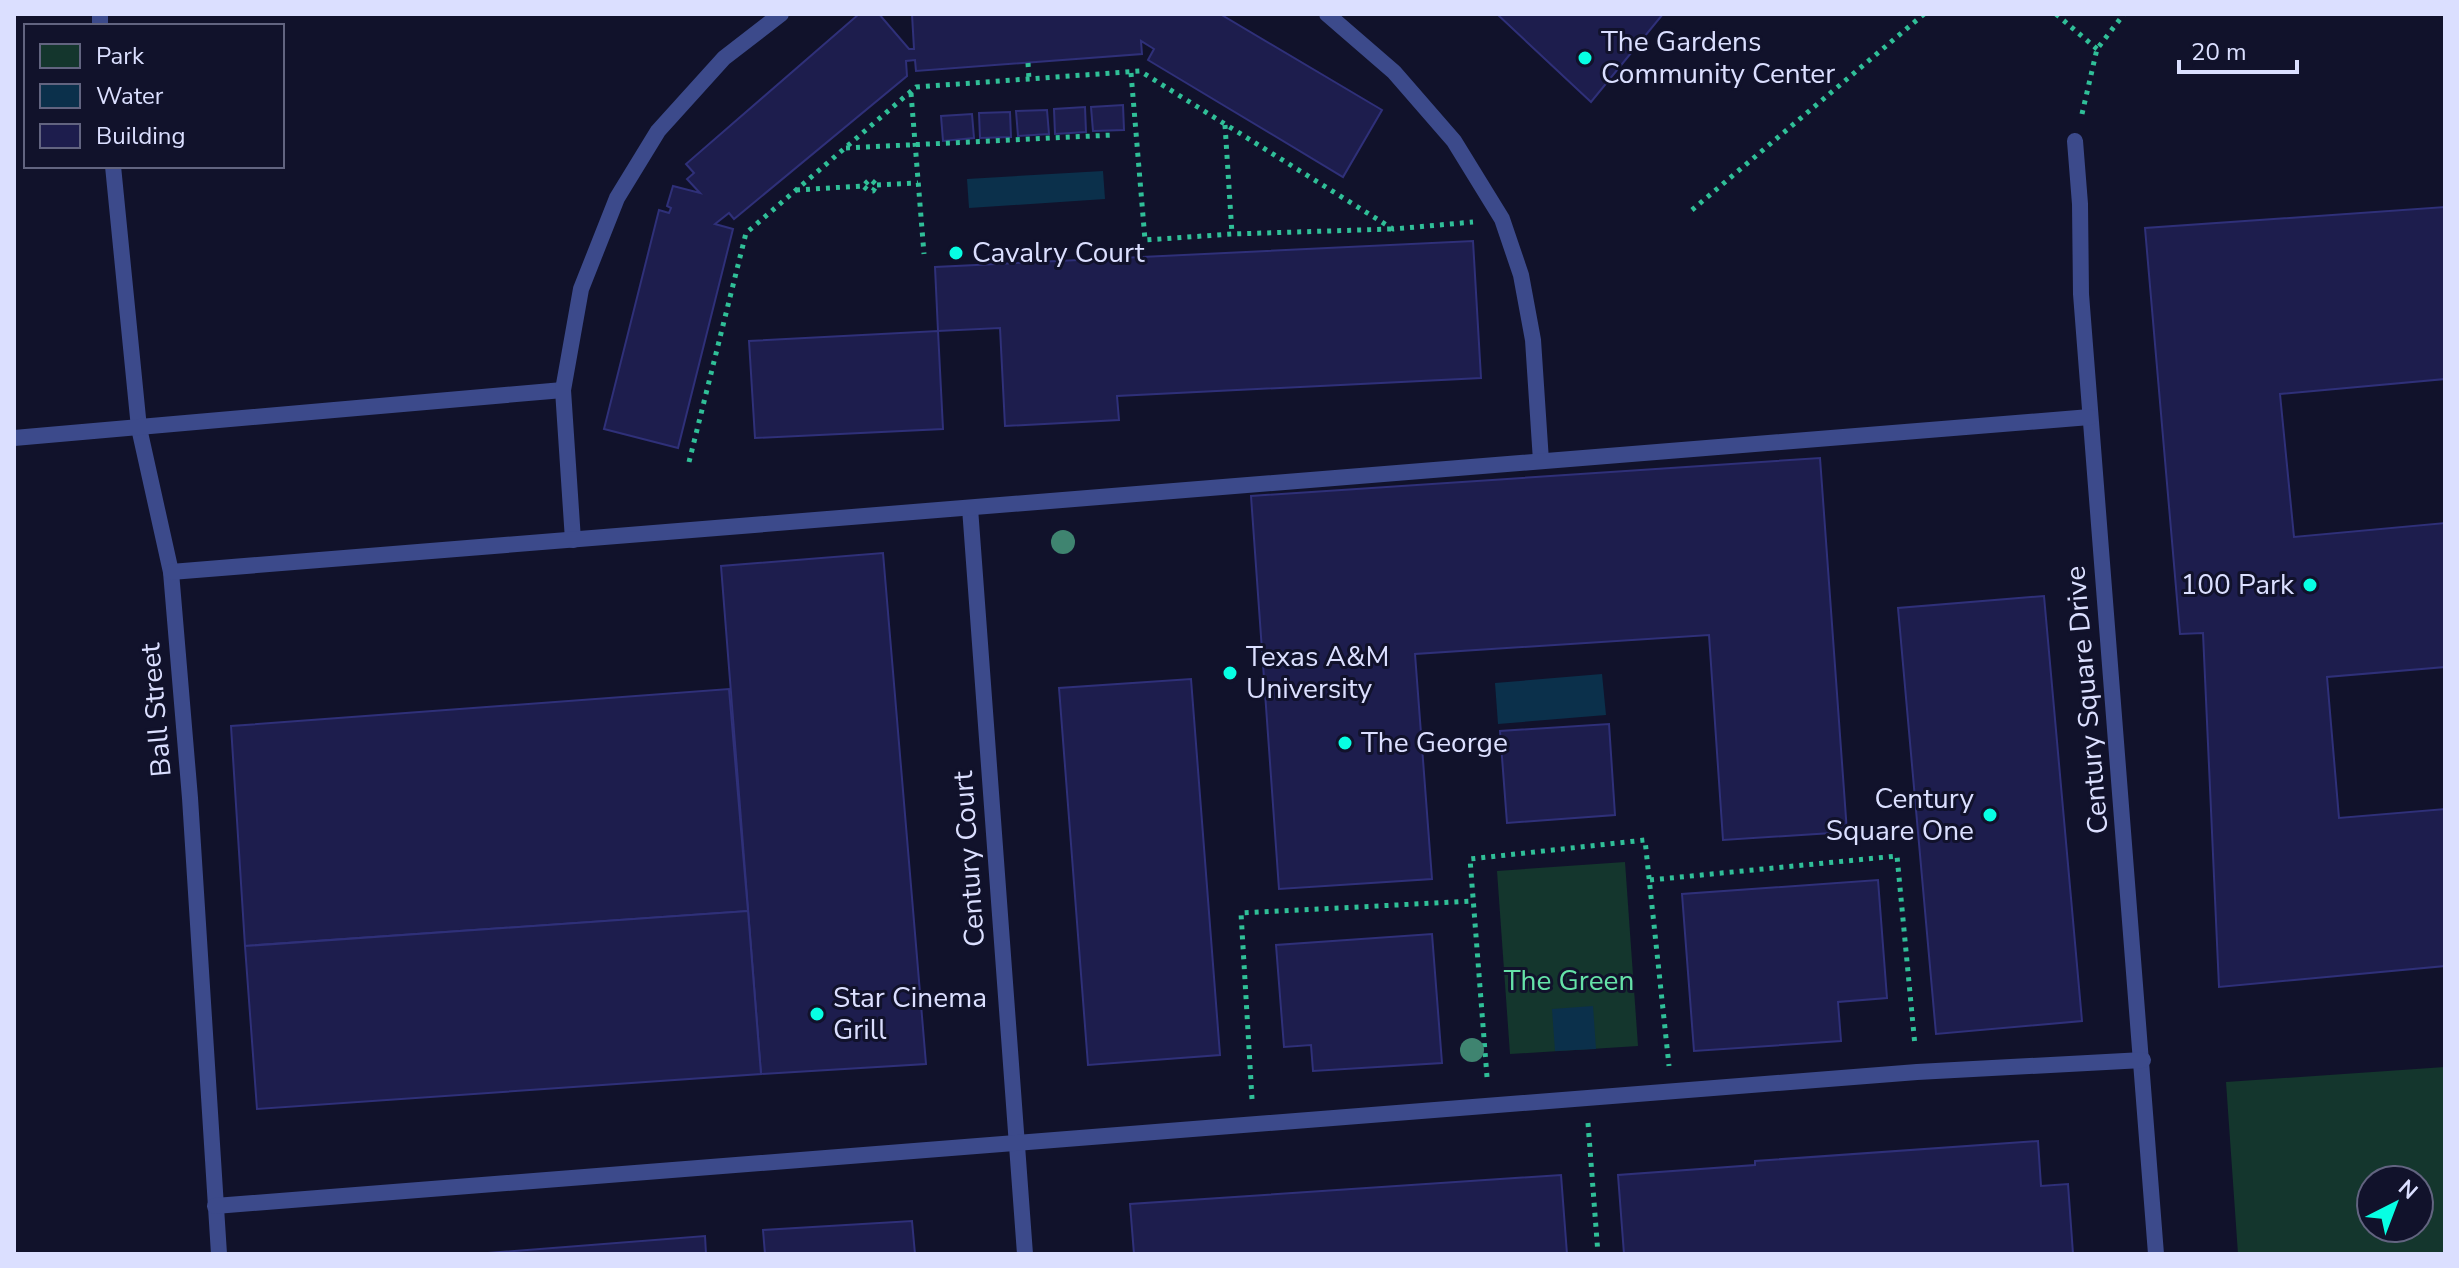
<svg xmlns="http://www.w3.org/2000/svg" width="2459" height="1268" font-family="'Nunito Sans',sans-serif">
<rect width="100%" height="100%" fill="#11122b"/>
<g fill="#14362d" fill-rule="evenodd">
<polygon points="1625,862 1638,1046 1510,1054 1497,871"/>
<path d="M2445,1067V1254H2238L2226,1082ZM2371,1180H2419V1228H2371Z"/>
</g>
<g fill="#0b304b">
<polygon points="1103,171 1105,199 969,208 967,179"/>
<polygon points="1602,674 1606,715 1498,724 1495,683"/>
<polygon points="1593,1006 1596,1049 1555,1051 1552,1009"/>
</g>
<g fill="#1d1d4d" stroke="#2f3079" stroke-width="2">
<polygon points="859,14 879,14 909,49 914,49 912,14 1220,14 1382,110 1343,177 1148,60 1154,49 1141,41 1142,54 916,71 915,60 906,61 907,76 734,219 729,213 715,224 733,229 678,448 604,429 659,210 669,213 671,208 667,206 673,186 700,193 687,179 694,173 686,164"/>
<polygon points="1497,14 1663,14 1591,102"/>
<polygon points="1123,105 1124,130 1093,131 1091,107"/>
<polygon points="1085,107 1086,132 1055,134 1054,109"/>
<polygon points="1047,110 1049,134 1018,136 1016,111"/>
<polygon points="1010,112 1011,137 980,138 979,113"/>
<polygon points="972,114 974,138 943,141 941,116"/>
<polygon points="2445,207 2445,379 2280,394 2294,537 2445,523 2445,667 2327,677 2339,818 2445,809 2445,966 2219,987 2203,633 2180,634 2145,228"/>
<polygon points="1473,241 1481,378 1117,396 1119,420 1005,426 1000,328 938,331 935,267"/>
<polygon points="938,331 943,429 755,438 749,341"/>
<polygon points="1820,458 1847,832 1723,840 1709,635 1415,654 1432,879 1279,889 1251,496"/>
<polygon points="883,553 926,1064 761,1074 721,566"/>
<polygon points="2044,596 2082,1021 1936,1034 1898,608"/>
<polygon points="1191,679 1220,1055 1088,1065 1059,688"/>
<polygon points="729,689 748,911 245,946 231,726"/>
<polygon points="1609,724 1615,815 1507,823 1500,731"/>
<polygon points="1878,880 1887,998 1838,1002 1841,1041 1694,1051 1682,894"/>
<polygon points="748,911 761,1074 257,1109 245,946"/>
<polygon points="1432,934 1442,1063 1313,1071 1311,1045 1284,1047 1276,945"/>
<polygon points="2038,1141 2041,1186 2068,1184 2073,1254 1624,1254 1618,1175 1755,1165 1755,1161"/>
<polygon points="1561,1175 1567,1254 1134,1254 1130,1204"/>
<polygon points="912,1221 915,1254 765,1254 763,1230"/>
<polygon points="705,1236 706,1254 475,1254"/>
</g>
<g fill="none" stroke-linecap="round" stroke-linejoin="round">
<g stroke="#30bf98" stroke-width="5" stroke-dasharray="4 6" stroke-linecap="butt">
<polyline points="2056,14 2097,49"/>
<polyline points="1028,63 1029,80"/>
<polyline points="1131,73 1145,240 1232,234 1391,229"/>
<polyline points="911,93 924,254"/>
<polyline points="2082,114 2097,49 2124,14"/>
<polyline points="1225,125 1232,234"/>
<polyline points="846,148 1113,135"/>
<polyline points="877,185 918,183"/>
<polyline points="796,190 863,186 870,179 877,185 873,191 869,191 863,186"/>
<polyline points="1692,210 1924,14"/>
<polyline points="689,462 746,233 916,87 1140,71 1393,229 1473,222"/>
<polyline points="1650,880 1897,856 1915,1046"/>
<polyline points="1487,1077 1470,859 1645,840 1669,1066"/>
<polyline points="1252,1099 1241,913 1474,901"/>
<polyline points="1588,1123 1598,1254"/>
</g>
<g stroke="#3c4a8b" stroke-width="16">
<polyline points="100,14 100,26"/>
<polyline points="1327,14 1394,72 1454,141 1502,219 1521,275 1533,340 1541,461"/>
<polyline points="2075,141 2080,204 2081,294 2156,1254"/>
<polyline points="113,166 139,428 171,572 190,798 219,1254"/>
<polyline points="14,438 563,390"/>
<polyline points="970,508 1025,1254"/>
<polyline points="573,540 563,390 581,289 617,198 658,131 724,58 781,14"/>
<polyline points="171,572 2090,417"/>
<polyline points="215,1206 1917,1072 2143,1060"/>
</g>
</g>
<g fill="#3f8470">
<circle cx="1063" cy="542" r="12"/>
<circle cx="1472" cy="1050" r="12"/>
</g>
<g fill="#07ffe3" stroke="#11122b" stroke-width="3">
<circle cx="1585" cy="58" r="8"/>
<circle cx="956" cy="253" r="8"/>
<circle cx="2310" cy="585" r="8"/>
<circle cx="1230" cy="673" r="8"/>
<circle cx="1345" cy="743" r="8"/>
<circle cx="1990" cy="815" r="8"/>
<circle cx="817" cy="1014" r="8"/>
</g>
<g text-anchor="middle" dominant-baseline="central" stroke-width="6" stroke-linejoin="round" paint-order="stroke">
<g font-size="28" fill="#dbdfff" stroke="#11122b" text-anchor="start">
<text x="1601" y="42">The Gardens<tspan x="1601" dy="32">Community Center</tspan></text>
<text x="972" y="253">Cavalry Court</text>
<text x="2294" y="585" text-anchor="end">100 Park</text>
<text x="1246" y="657">Texas A&amp;M<tspan x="1246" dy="32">University</tspan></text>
<text x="1361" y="743">The George</text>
<text x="1974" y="799" text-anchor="end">Century<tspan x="1974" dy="32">Square One</tspan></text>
<text x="833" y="998">Star Cinema<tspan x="833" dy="32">Grill</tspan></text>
</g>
<g font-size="28" fill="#dbdfff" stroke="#11122b">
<text transform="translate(2087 700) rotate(-95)">Century Square Drive</text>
<text transform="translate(156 710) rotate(-95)">Ball Street</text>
<text transform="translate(969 859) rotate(-94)">Century Court</text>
</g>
<g font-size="28" fill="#65e2a8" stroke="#11122b">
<text x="1569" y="981">The Green</text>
</g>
</g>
<rect width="2459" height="1268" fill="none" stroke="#dbdfff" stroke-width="32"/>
<rect x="24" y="24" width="260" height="144" fill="#11122b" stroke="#626480" stroke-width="2"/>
<rect x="40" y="44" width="40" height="24" fill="#14362d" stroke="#626480" stroke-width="2"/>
<text x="96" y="64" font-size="24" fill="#dbdfff">Park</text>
<rect x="40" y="84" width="40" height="24" fill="#0b304b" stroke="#626480" stroke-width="2"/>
<text x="96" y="104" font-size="24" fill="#dbdfff">Water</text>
<rect x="40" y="124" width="40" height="24" fill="#1d1d4d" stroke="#626480" stroke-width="2"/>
<text x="96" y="144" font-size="24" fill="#dbdfff">Building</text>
<g transform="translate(2395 1204) rotate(42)"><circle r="38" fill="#11122b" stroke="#626480" stroke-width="2"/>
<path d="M0-6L14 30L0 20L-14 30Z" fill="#07ffe3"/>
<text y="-12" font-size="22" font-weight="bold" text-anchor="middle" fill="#dbdfff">N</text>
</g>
<path d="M2179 60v12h118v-12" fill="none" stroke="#dbdfff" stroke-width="4"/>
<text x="2191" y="60" font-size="24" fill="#dbdfff" stroke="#11122b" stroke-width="6" paint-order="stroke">20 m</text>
</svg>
